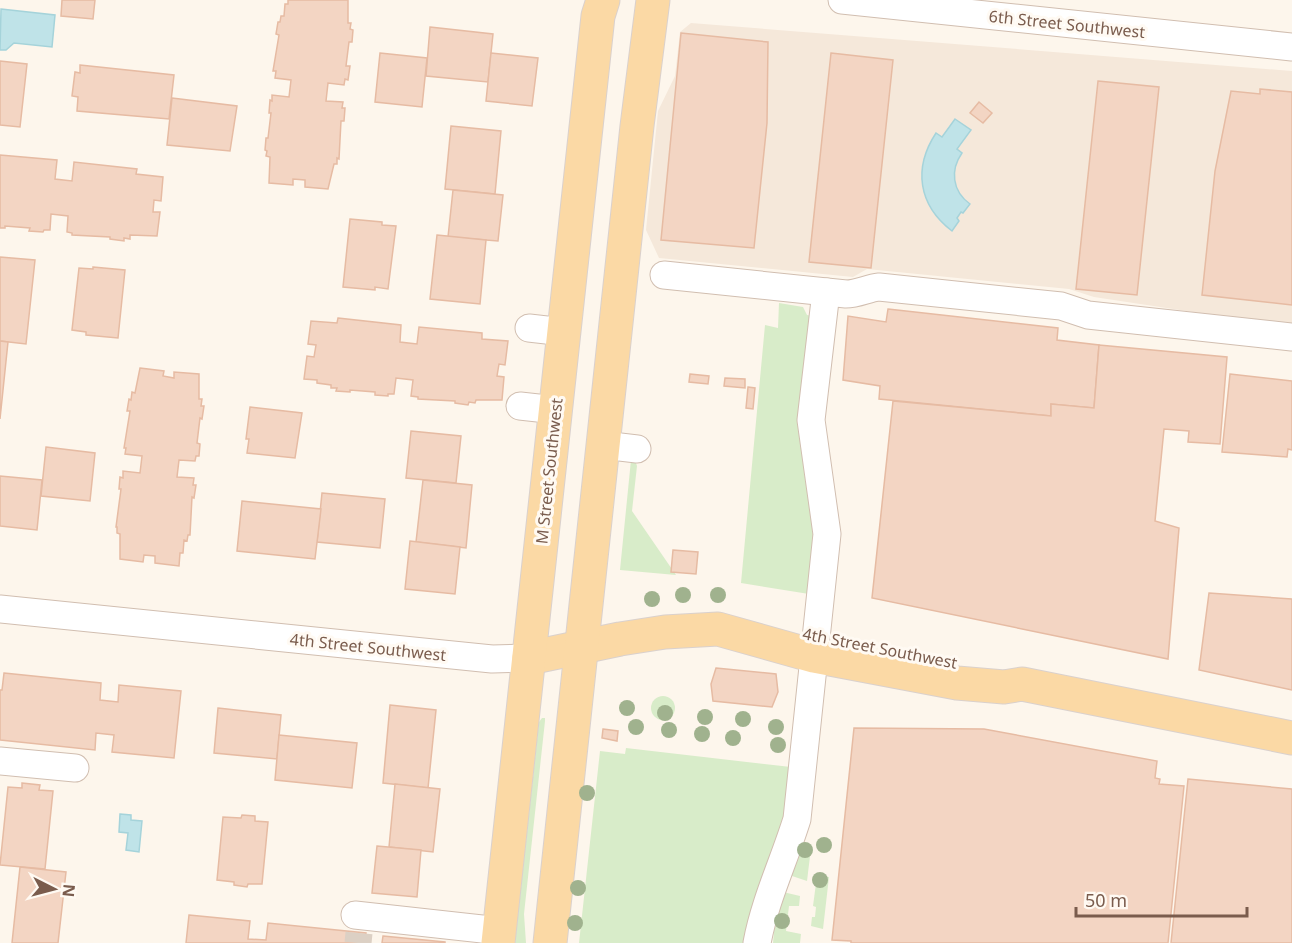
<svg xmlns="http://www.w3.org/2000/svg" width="1292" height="943" font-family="'Noto Sans',sans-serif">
<rect width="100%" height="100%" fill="#fdf6ec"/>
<polygon fill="#f5e8da" points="691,23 1292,71 1292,327 1094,297 1069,289 867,269 853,277 659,258 646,230 658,111 675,76 680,32"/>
<g fill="#d8ecc9">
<polygon points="779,303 803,307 807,315 812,316 814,542 809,594 741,583 765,325 778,328"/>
<polygon points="631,460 635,460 637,466 632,511 676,575 620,570"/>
<circle cx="663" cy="708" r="12"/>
<polygon points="542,718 545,718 545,721 524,914 526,943 515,943 539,722"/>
<polygon points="626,748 791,767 786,811 745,943 579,943 600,751 625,754"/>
<polygon points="800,844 811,848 807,881 789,875"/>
<polygon points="817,876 829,877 823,929 811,926 812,917 815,917 816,907 813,906"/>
<polygon points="783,892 800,896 799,906 789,906 786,931 801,934 800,943 773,943 774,932 769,931"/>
</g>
<g fill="#bfe3e8" stroke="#a5d3da" stroke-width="1.5">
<polygon points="1,9 55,15 52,47 14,43 6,50 0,50"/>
<path d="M955,119L971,130L957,149L962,153C950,170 952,191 970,204L963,213L961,212L957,218L959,221L952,231C918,205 913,168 936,133L942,137Z"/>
<polygon points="120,814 131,815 131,820 142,821 139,852 126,850 128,833 119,832"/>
</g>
<g fill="#f3d5c3" stroke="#e6bba3" stroke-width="1.5">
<polygon points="62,0 95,0 93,19 61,16"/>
<polygon points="288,0 348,0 348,23 351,23 350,29 353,30 352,42 349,42 346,66 350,66 348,80 345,79 344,85 328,83 326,101 343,102 342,108 345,108 344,121 341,121 339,159 337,158 337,164 334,164 328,189 305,187 305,180 293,179 293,185 269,183 270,157 266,156 267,151 265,150 266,138 268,138 271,113 269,113 270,100 272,101 272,95 289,97 291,80 275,78 276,71 273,71 279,35 276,34 278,22 280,22 281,16 284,16 285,4 288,4"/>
<polygon points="430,27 493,34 488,82 426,76"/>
<polygon points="681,33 768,42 767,123 754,248 661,240"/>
<polygon points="380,53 427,58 422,107 375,102"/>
<polygon points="491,53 538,58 532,106 486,101"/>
<polygon points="831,53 893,60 871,268 809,262"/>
<polygon points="0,61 27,64 20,127 0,125"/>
<polygon points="80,65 174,75 169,119 77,111 78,97 72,96 75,72 80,73"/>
<polygon points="1098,81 1159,87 1137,295 1076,289"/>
<polygon points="1260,89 1292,92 1292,305 1202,295 1215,171 1231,91 1260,94"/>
<polygon points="172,98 237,106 230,151 167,145"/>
<polygon points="979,102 992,113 983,123 970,113"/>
<polygon points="451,126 501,131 495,194 445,189"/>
<polygon points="0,155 57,160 55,179 72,181 74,162 137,169 136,174 163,177 161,201 154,200 153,212 160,212 157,236 130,235 130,239 124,238 124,241 110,239 110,237 72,235 72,233 67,232 68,216 51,214 50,230 44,230 43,232 29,231 30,228 5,226 5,228 0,228"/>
<polygon points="453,190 503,195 498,241 448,237"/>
<polygon points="350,219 382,222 382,225 396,226 388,289 375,287 375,290 343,287"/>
<polygon points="437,235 486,240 480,304 430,299"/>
<polygon points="0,257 35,260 26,344 0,341"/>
<polygon points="93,267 125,270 118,338 86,335 86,332 72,330 79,268 93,269"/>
<polygon points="888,309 1058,328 1057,340 1099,345 1094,408 1051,404 1051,416 879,399 880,386 843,380 848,316 886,322"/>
<polygon points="338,318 401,325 400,342 417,344 419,327 482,333 482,339 508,341 505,365 499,364 497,376 504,377 502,400 476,400 475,403 469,402 468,405 455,403 455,401 418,399 418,397 411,396 413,380 396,378 394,394 388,394 388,396 375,395 375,392 350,390 350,392 336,391 337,388 331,388 331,385 317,383 317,380 304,379 307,356 314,357 316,345 308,344 311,321 337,323"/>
<polygon points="0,341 8,342 0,419"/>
<polygon points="1099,345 1227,357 1220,444 1188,442 1189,431 1164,429 1155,521 1179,528 1168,659 872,598 893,401 1051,416 1051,404 1094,408"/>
<polygon points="140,368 164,371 163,376 174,378 174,372 199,374 199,399 202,399 201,406 204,406 202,419 200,418 197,443 200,444 199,456 196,456 195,461 179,460 177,477 194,478 193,485 196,485 194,498 192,497 190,535 188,535 187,541 184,540 183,553 180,553 179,566 155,563 155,556 144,555 143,562 120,559 120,534 117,533 117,527 116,527 121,489 119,489 120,477 123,478 123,471 140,473 142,456 125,454 126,448 124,448 130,411 127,411 129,399 131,400 132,392 135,393"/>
<polygon points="690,374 709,376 708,384 689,382"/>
<polygon points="1230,374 1292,381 1292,450 1288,449 1287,457 1222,452"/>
<polygon points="725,378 745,379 745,388 724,386"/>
<polygon points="748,387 755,388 753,409 746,408"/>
<polygon points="250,407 302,413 295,458 247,453 249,439 246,439"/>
<polygon points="411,431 461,436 456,483 406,478"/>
<polygon points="46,447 95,453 90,501 41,496"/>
<polygon points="0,476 42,480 37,530 0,526"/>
<polygon points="423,480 472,485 466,548 416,542"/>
<polygon points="322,493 385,499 380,548 317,542"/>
<polygon points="242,501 321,509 315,559 237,551"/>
<polygon points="410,541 460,547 455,594 405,589"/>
<polygon points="673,550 698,552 696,574 671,572"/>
<polygon points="1209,593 1292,599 1292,690 1199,670"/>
<polygon points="716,668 776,674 778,692 772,707 713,701 711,684"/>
<polygon points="4,673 101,683 100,700 118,702 119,685 181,691 174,758 112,752 114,735 96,733 95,750 0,740 0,690 2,690"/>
<polygon points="390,705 436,710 428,788 383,783"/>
<polygon points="218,708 281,715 277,759 214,753"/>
<polygon points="854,728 984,729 1157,761 1155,778 1160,779 1159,784 1184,786 1168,943 851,943 851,941 832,940"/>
<polygon points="603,729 618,731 617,741 602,738"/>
<polygon points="279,735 357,743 352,788 275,780"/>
<polygon points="1188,779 1292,789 1292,943 1171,943"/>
<polygon points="22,783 40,785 39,790 53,791 45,869 0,865 8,787 22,788"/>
<polygon points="395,784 440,789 433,852 389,847"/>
<polygon points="242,815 255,816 255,821 268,822 262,884 248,884 247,887 234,885 234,882 217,880 223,817 241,818"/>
<polygon points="377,846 421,850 417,897 372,893"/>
<polygon points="20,867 66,872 58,943 12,943"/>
<polygon points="189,915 250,921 248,939 266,940 268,923 366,933 365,943 186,943"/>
<polygon points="383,936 445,942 445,943 382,943"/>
</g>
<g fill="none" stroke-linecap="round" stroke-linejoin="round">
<polyline stroke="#dcd0c4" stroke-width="27" stroke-dasharray="27 14" stroke-linecap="butt" points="358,943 359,933"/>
<defs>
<g id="minor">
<polyline points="842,0 1292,47"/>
<path d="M664,275L846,294C858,294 868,288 879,287L1061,306L1088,315L1292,337"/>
<polyline points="529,328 564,332"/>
<polyline points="520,406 556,410"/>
<polyline points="603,445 637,449"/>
<polyline points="0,609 492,659 529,658"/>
<polyline points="0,761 75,768"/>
<polyline points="355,915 500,931"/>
<path d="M757,943C765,900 784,861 797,819L827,534L811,420L826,292"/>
</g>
<g id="major">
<polyline points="529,658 620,639 665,632 718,629 814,656 957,683 1004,687 1022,684 1292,738"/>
<polyline points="498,943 598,16 603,0"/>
<polyline points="550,943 637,126 653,0"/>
</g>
</defs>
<use href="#minor" stroke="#d1beb0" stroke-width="29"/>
<use href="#major" stroke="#dad1cd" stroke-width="35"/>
<use href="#minor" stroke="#fff" stroke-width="27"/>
<use href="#major" stroke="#fbd9a5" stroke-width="33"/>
</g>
<g fill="#a0b28e">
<circle cx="683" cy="595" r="8"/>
<circle cx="718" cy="595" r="8"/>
<circle cx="652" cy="599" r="8"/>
<circle cx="627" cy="708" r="8"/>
<circle cx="665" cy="713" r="8"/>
<circle cx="705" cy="717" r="8"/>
<circle cx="743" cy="719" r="8"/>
<circle cx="636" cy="727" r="8"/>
<circle cx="776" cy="727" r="8"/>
<circle cx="669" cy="730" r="8"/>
<circle cx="702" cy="734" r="8"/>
<circle cx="733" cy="738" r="8"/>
<circle cx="778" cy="745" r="8"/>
<circle cx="587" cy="793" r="8"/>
<circle cx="824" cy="845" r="8"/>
<circle cx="805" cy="850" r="8"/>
<circle cx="820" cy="880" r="8"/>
<circle cx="578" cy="888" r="8"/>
<circle cx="782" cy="921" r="8"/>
<circle cx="575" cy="923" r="8"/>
</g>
<g text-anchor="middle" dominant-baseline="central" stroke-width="6" stroke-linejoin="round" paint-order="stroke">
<g font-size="16" fill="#7a5c4d" stroke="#fffaf3">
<text transform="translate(1067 24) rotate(6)">6th Street Southwest</text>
<text transform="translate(549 471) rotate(-84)">M Street Southwest</text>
<text transform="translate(368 647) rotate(6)">4th Street Southwest</text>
<text transform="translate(880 648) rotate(11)">4th Street Southwest</text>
</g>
</g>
<g transform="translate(54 889) rotate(96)" stroke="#fffaf3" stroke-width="4.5" paint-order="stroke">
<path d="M0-4.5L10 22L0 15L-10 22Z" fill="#7a5c4d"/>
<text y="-9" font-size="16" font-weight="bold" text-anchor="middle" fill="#7a5c4d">N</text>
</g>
<path d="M1076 907v9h171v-9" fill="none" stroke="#7a5c4d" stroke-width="3"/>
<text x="1085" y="907" font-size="18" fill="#7a5c4d" stroke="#fffaf3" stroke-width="4.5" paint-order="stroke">50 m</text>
</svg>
